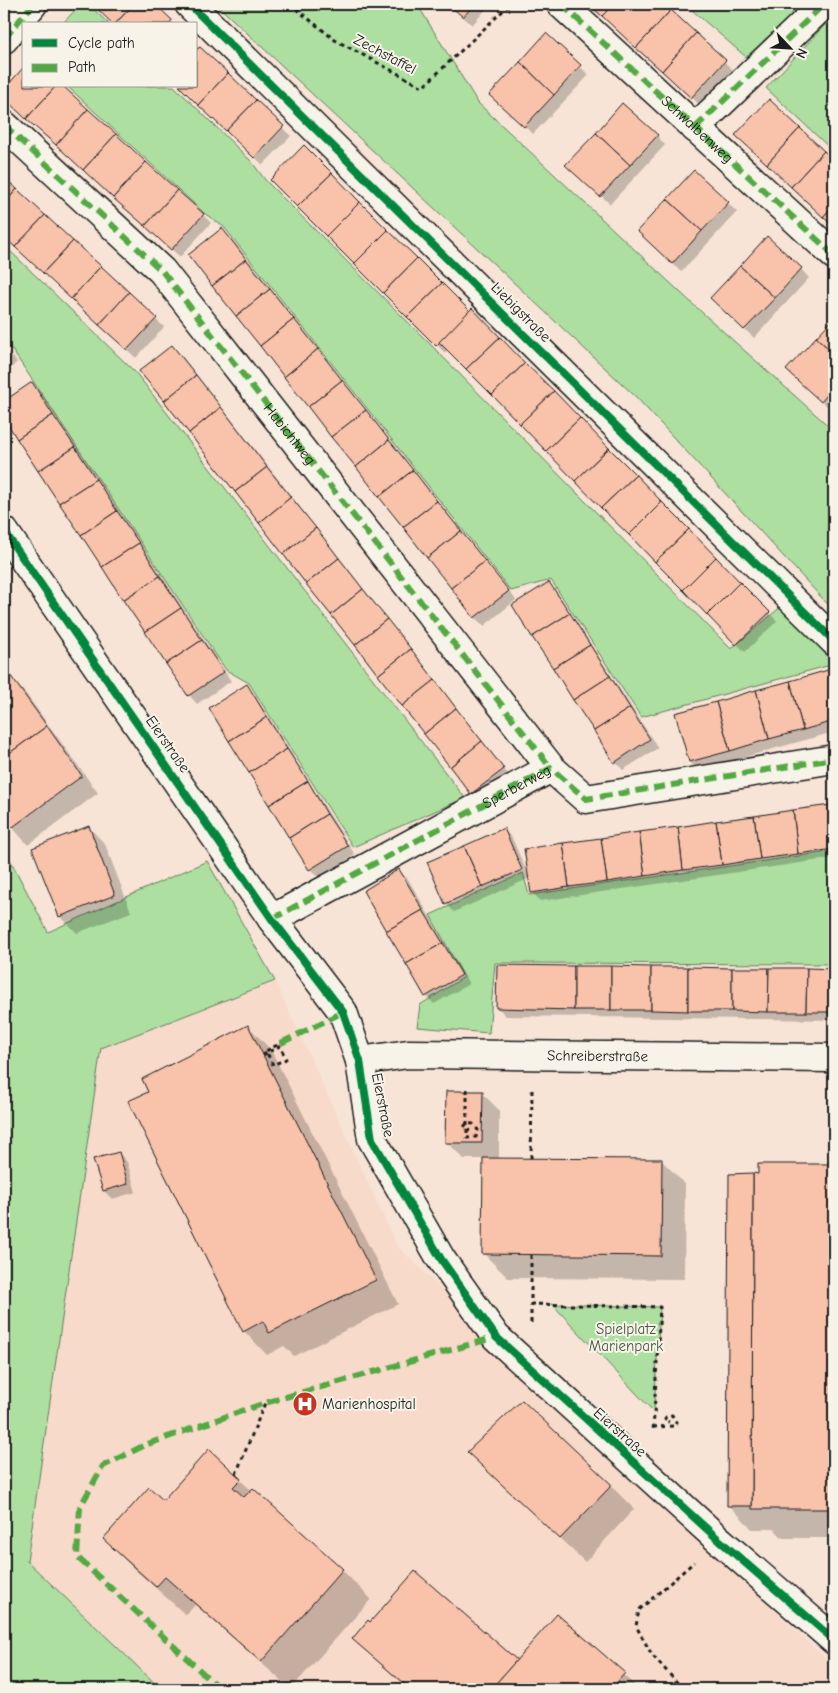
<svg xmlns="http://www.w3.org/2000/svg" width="838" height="1693" font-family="'Comic Neue',sans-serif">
<rect width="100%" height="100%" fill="#f7e4d6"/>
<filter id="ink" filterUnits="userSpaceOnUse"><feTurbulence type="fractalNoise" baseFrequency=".02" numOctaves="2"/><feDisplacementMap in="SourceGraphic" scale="10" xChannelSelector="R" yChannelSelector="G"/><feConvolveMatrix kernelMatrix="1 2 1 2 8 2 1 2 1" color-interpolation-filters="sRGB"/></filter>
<g filter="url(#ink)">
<polygon fill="#f7dac9" points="275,981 397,1246 834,1667 834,1689 161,1689 27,1562 101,1048"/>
<g fill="#acdfa0" stroke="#647e5e">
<polygon points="81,4 88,4 109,24 62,24"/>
<polygon points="216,4 417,4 478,103 696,307 834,431 834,611 636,397"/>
<polygon points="685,4 801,4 803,5 746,57"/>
<polygon points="834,15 834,152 766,88"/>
<polygon points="67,86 174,86 251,161 266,181 433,347 731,649 783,605 834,664 641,717 551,580 511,591 224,227 204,213"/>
<polygon points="4,245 136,373 465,798 353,847 249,683 226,670 33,381 12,350 4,342"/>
<polygon points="4,848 48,932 207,861 275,981 101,1048 27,1561 161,1689 4,1689"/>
<polygon points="834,851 834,964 495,963 489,1033 417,1027 420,1005 464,977 430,915 523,873 529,895"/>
<polygon points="552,1304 660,1307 654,1412"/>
</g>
<g fill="#0003">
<polygon points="4,4 23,4 4,25"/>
<polygon points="94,4 153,4 174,24 115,24"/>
<polygon points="449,4 491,4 472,25"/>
<polygon points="589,4 663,4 733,70 701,106"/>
<polygon points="546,35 589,75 533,134 499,103"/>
<polygon points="196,45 291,136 263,165 180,86 196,86"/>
<polygon points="24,69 24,86 203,215 211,223 180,257 4,97 4,91"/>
<polygon points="769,101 834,161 834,226 745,143"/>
<polygon points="657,136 665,145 610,204 576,173"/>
<polygon points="694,172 737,212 681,272 647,240"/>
<polygon points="4,179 164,327 136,358 4,236"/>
<polygon points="271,180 470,313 481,319 777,621 745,652 448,349 445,353"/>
<polygon points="222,230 231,238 516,600 484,626 475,618 190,255"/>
<polygon points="801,269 809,278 754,338 720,306"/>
<polygon points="834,319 834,404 830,409 788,369"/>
<polygon points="4,347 17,362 4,375"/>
<polygon points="172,347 181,355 511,778 481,802 472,794 141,371"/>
<polygon points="32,384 41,392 231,681 197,704 189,695 4,416 4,403"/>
<polygon points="548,584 557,592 658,748 623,770 615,762"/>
<polygon points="4,643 11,652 4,658"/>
<polygon points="828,671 834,677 834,732 698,770 690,762"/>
<polygon points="10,677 26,694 98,793 28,845 4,818 4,681"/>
<polygon points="247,686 255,695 355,855 319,878 310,869"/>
<polygon points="834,805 834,858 540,901 532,892 530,878 454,912 446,903 503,829 512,838 529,877 526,850"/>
<polygon points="89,827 105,844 131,912 77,933 60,916"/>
<polygon points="399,871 408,879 469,984 434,1004 426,996"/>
<polygon points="498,966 834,970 834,1020 506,1016 498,1008"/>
<polygon points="248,1026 271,1050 398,1304 294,1356 284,1346 267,1355 244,1331 149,1092"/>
<polygon points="482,1093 499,1110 499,1159 661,1160 685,1184 684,1279 508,1278 484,1254 484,1159 464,1159 447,1142"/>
<polygon points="119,1153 127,1162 136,1192 112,1199 104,1191"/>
<polygon points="759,1165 834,1165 834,1538 783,1538 774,1529 752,1529 729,1505 730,1175 759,1175"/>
<polygon points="209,1451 252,1491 342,1570 371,1599 291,1689 195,1605 186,1615 133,1568 104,1539 164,1502"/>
<polygon points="493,1476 611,1486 634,1509 585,1562"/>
<polygon points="557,1616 639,1689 408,1689 354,1639 517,1662"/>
</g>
<g fill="#f8c2ab" stroke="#1c1c1c">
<polygon points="92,4 134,4 115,24 113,24"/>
<polygon points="134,4 155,4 172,20 169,24 115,24"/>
<polygon points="448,4 475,4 463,17"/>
<polygon points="588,4 614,4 602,16"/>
<polygon points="614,4 665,4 671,10 636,48 602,16"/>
<polygon points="671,10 696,33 662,71 636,48"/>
<polygon points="546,33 581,65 554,95 520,62"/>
<polygon points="696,33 726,60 691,98 662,71"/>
<polygon points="200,47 228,73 198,105 179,86 196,86 196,50"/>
<polygon points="520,62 554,95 524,127 489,95"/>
<polygon points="24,67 24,86 56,86 26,119 4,98 4,89"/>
<polygon points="228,73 256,100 226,131 198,105"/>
<polygon points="56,86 63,86 88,109 56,145 26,119"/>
<polygon points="769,99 800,128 767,164 735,135"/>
<polygon points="256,100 284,126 254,158 226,131"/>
<polygon points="622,103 658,135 630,165 596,133"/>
<polygon points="88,109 116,134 83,170 56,145"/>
<polygon points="800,128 824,151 791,187 767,164"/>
<polygon points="596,133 630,165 600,197 565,165"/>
<polygon points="116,134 146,162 113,198 83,170"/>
<polygon points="304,145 332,173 297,207 270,180"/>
<polygon points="824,151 834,160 834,205 823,217 791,187"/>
<polygon points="146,162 177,190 145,226 113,198"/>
<polygon points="694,170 729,202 702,231 667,199"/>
<polygon points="332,173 360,202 326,236 297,207"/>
<polygon points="4,177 17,189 4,204"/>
<polygon points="17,189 45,215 15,247 4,237 4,204"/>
<polygon points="177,190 204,214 171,250 145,226"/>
<polygon points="667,199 702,231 672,264 637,231"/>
<polygon points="360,202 388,230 354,264 326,236"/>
<polygon points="834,205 834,227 823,217"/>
<polygon points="45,215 73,241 43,273 15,247"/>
<polygon points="222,228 246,259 212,286 188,255"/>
<polygon points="388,230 417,258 383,293 354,264"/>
<polygon points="767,236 802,268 775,298 740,266"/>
<polygon points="73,241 101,266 71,299 43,273"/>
<polygon points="417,258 442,283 407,317 383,293"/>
<polygon points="246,259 270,289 236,316 212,286"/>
<polygon points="101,266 129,292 99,325 71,299"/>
<polygon points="740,266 775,298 744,330 710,298"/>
<polygon points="442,283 470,311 436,346 407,317"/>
<polygon points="270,289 294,319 260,346 236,316"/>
<polygon points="129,292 157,318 127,350 99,325"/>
<polygon points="472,308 500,337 466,369 439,342"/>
<polygon points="834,318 834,354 816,337"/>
<polygon points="294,319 318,349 284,377 260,346"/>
<polygon points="500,337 525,363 492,395 466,369"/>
<polygon points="816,337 834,354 834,387 821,402 786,370"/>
<polygon points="172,345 196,375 164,401 139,371"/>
<polygon points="318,349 342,380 308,407 284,377"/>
<polygon points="525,363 554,391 520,424 492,395"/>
<polygon points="196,375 221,407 189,433 164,401"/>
<polygon points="342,380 366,410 331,437 308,407"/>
<polygon points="32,382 53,415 17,439 4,418 4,401"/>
<polygon points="554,391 580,418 546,451 520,424"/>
<polygon points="221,407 267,467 235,492 189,433"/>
<polygon points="366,410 389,440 356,467 331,437"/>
<polygon points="53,415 75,447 38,471 17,439"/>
<polygon points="580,418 609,448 575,481 546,451"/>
<polygon points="389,440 413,470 379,497 356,467"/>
<polygon points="75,447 96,479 59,503 38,471"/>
<polygon points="609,448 636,475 601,508 575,481"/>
<polygon points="267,467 291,497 259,523 235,492"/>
<polygon points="413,470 437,501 403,527 379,497"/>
<polygon points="636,475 662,502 629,535 601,508"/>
<polygon points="96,479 117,511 81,535 59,503"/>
<polygon points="291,497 316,528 283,554 259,523"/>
<polygon points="437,501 461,531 427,558 403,527"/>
<polygon points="662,502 689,529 655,562 629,535"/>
<polygon points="117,511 139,543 102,567 81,535"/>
<polygon points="316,528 339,558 306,584 283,554"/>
<polygon points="689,529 716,557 683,590 655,562"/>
<polygon points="461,531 485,561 451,588 427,558"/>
<polygon points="139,543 160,576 123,600 102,567"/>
<polygon points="716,557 740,582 707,615 683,590"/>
<polygon points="339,558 363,589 331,615 306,584"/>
<polygon points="485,561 509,591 474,618 451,588"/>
<polygon points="160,576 181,608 145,632 123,600"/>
<polygon points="549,582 570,613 532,637 512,605"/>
<polygon points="740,582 770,612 736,645 707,615"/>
<polygon points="363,589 387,619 355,645 331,615"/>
<polygon points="181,608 202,640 166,664 145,632"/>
<polygon points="570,613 590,645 553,668 532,637"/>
<polygon points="387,619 411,649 378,675 355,645"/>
<polygon points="202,640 224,672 188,696 166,664"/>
<polygon points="590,645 610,676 573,700 553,668"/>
<polygon points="411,649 435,680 402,706 378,675"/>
<polygon points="828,670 834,690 834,721 803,730 790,681"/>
<polygon points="10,675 47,726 4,757 4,679"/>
<polygon points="610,676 630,708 594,731 573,700"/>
<polygon points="435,680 456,708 424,734 402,706"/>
<polygon points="790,681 803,730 769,739 756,690"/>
<polygon points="247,684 267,717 229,741 209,708"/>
<polygon points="756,690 769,739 730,751 716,702"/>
<polygon points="716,702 730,751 689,762 675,713"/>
<polygon points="456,708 482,741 450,767 424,734"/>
<polygon points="630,708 650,739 614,763 594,731"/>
<polygon points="267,717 287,749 249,773 229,741"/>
<polygon points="47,726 82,776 10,829 4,820 4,757"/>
<polygon points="482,741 504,769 471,794 450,767"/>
<polygon points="287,749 308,781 269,805 249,773"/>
<polygon points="308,781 327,814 289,838 269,805"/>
<polygon points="831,805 834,831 834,849 798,854 793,810"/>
<polygon points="793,810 798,854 760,859 754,816"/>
<polygon points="327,814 348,846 309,870 289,838"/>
<polygon points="754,816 760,859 722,865 716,821"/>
<polygon points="716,821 722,865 683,870 678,827"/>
<polygon points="89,826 115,895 59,917 32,848"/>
<polygon points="678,827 683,870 645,876 639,832"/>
<polygon points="504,828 522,870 482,887 464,846"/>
<polygon points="639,832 645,876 607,882 601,838"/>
<polygon points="601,838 607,882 569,887 563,843"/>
<polygon points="563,843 569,887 531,893 524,849"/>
<polygon points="464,846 482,887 445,904 427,862"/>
<polygon points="399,869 423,910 386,931 363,891"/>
<polygon points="423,910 443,943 406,964 386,931"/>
<polygon points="443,943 462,975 425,997 406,964"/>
<polygon points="497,965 574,966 574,1010 496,1008"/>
<rect x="574" y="966" width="37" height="44"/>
<polygon points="611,966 651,967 651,1010 611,1010"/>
<polygon points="651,967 688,967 688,1011 651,1010"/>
<polygon points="688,967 732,968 732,1011 688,1011"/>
<polygon points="732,968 769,968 768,1012 732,1011"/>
<polygon points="769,968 807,968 806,1012 768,1012"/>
<polygon points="807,968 834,969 834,1012 806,1012"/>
<polygon points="248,1025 376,1280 269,1333 263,1321 243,1332 128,1101 148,1092 142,1079"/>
<polygon points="446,1091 483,1091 482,1143 445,1143"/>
<polygon points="119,1152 128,1184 103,1191 93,1159"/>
<polygon points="483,1158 662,1159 661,1256 482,1254"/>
<polygon points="758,1164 834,1164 834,1509 752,1509 753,1173 758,1174"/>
<polygon points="753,1173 752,1506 727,1506 729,1174"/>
<polygon points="522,1400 612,1485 560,1539 467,1452"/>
<polygon points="209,1449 241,1479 233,1487 244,1497 253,1488 343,1569 261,1662 165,1577 156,1587 103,1539 149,1487 163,1500"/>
<polygon points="415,1571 517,1660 491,1689 410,1689 352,1639 368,1620 370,1622"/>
<polygon points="557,1614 625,1673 611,1689 491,1689"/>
</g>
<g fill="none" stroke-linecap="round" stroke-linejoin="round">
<defs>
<g id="minor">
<polyline points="189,4 834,641"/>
<path id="s1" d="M561,4L834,255"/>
<polyline points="4,39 33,4"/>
<polyline points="4,125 162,271 551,768"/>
<polyline points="695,128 824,4"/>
<polyline points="4,531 272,919 343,1012 360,1061 372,1139 441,1259 496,1337 719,1540 834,1640"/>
<path id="s2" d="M272,919L551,768L586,799L834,759"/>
<path id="s3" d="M360,1061L408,1054L834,1058"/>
</g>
</defs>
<use href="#minor" stroke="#1c1c1c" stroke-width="31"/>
<g stroke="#1c1c1c" stroke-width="3" stroke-dasharray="4 4" stroke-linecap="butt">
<polyline points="290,4 335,40 423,87 510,4"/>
<polyline points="263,1055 280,1046 286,1059 273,1065 266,1051 281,1043"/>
<polyline points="467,1089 467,1138 476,1137 478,1130 473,1124 467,1123 464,1127 466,1130 472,1131"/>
<polyline points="531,1158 532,1090"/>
<polyline points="531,1255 531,1304 660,1307 653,1432"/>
<polyline points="531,1323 531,1304"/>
<polyline points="653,1427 675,1426 676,1422 672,1415 666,1417 664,1420 669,1422"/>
<polyline points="236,1474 265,1403"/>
<polyline points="683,1689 652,1655 636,1626 639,1610 694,1562"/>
</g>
<use href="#minor" stroke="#f7f3e8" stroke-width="28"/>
<g stroke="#52a943" stroke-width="6" stroke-dasharray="12 6" stroke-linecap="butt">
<polyline points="561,4 834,255"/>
<polyline points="4,39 33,4"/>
<path id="s4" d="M4,125L162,271L551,768"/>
<polyline points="695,128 824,4"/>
<polyline points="272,919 551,768 586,799 834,759"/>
<polyline points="281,1043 343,1012"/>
<polyline points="220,1689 77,1557 80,1507 103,1466 145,1445 265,1403 496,1337"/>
</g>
<defs>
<g id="cycleway">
<polyline points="189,4 834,641"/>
<polyline points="4,531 272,919 343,1012 360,1061 372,1139 441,1259 496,1337 719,1540 834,1640"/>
</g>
</defs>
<use href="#cycleway" stroke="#f7f3e8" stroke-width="11"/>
<use href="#cycleway" stroke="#00873e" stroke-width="8"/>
</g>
</g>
<defs>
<symbol id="hospital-disc" viewBox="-11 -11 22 22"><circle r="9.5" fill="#c8321e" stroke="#f7f3e8"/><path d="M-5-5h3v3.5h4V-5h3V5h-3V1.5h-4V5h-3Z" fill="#fff"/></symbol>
</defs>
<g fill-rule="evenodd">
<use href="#hospital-disc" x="291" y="1390" width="28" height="28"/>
</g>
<g text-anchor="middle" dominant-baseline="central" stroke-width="4" stroke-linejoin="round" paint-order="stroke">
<g font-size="15" fill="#1c1c1c" stroke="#f7f3e8">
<text transform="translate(385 54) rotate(28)">Zechstaffel</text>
<text stroke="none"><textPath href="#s1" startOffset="185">Schwalbenweg</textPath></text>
<text transform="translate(521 312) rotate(45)">Liebigstraße</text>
<text stroke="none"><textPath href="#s4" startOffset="422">Habichtweg</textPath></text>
<text transform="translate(168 744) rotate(55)">Eierstraße</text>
<text stroke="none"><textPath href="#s2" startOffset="278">Sperberweg</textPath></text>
<text stroke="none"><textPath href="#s3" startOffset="238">Schreiberstraße</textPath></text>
<text transform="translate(383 1105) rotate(79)">Eierstraße</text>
<text transform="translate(620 1432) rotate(42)">Eierstraße</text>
</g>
<g font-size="15" fill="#475644" stroke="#f7f3e8">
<text x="626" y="1329">Spielplatz<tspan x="626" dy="17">Marienpark</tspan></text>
</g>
<g font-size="15" fill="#1c1c1c" stroke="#f7f3e8" text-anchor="start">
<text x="322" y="1404">Marienhospital</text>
</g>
</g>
<rect width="838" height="1693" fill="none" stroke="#f7f3e8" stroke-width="20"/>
<rect x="10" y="10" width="818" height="1673" fill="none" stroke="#1c1c1c" stroke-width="2" filter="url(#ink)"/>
<rect x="22" y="22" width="175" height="65" fill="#f7f3e8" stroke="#9f9d96"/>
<rect x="32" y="39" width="25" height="8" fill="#00873e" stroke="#9f9d96"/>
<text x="68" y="48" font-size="15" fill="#1c1c1c">Cycle path</text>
<rect x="32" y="64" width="25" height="8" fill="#52a943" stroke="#9f9d96"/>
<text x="68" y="72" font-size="15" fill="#1c1c1c">Path</text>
<g transform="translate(790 48) rotate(115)" stroke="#f7f3e8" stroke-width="4" paint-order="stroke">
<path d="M0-4L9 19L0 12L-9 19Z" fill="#1c1c1c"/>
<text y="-8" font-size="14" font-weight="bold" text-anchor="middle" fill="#1c1c1c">N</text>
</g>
</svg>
